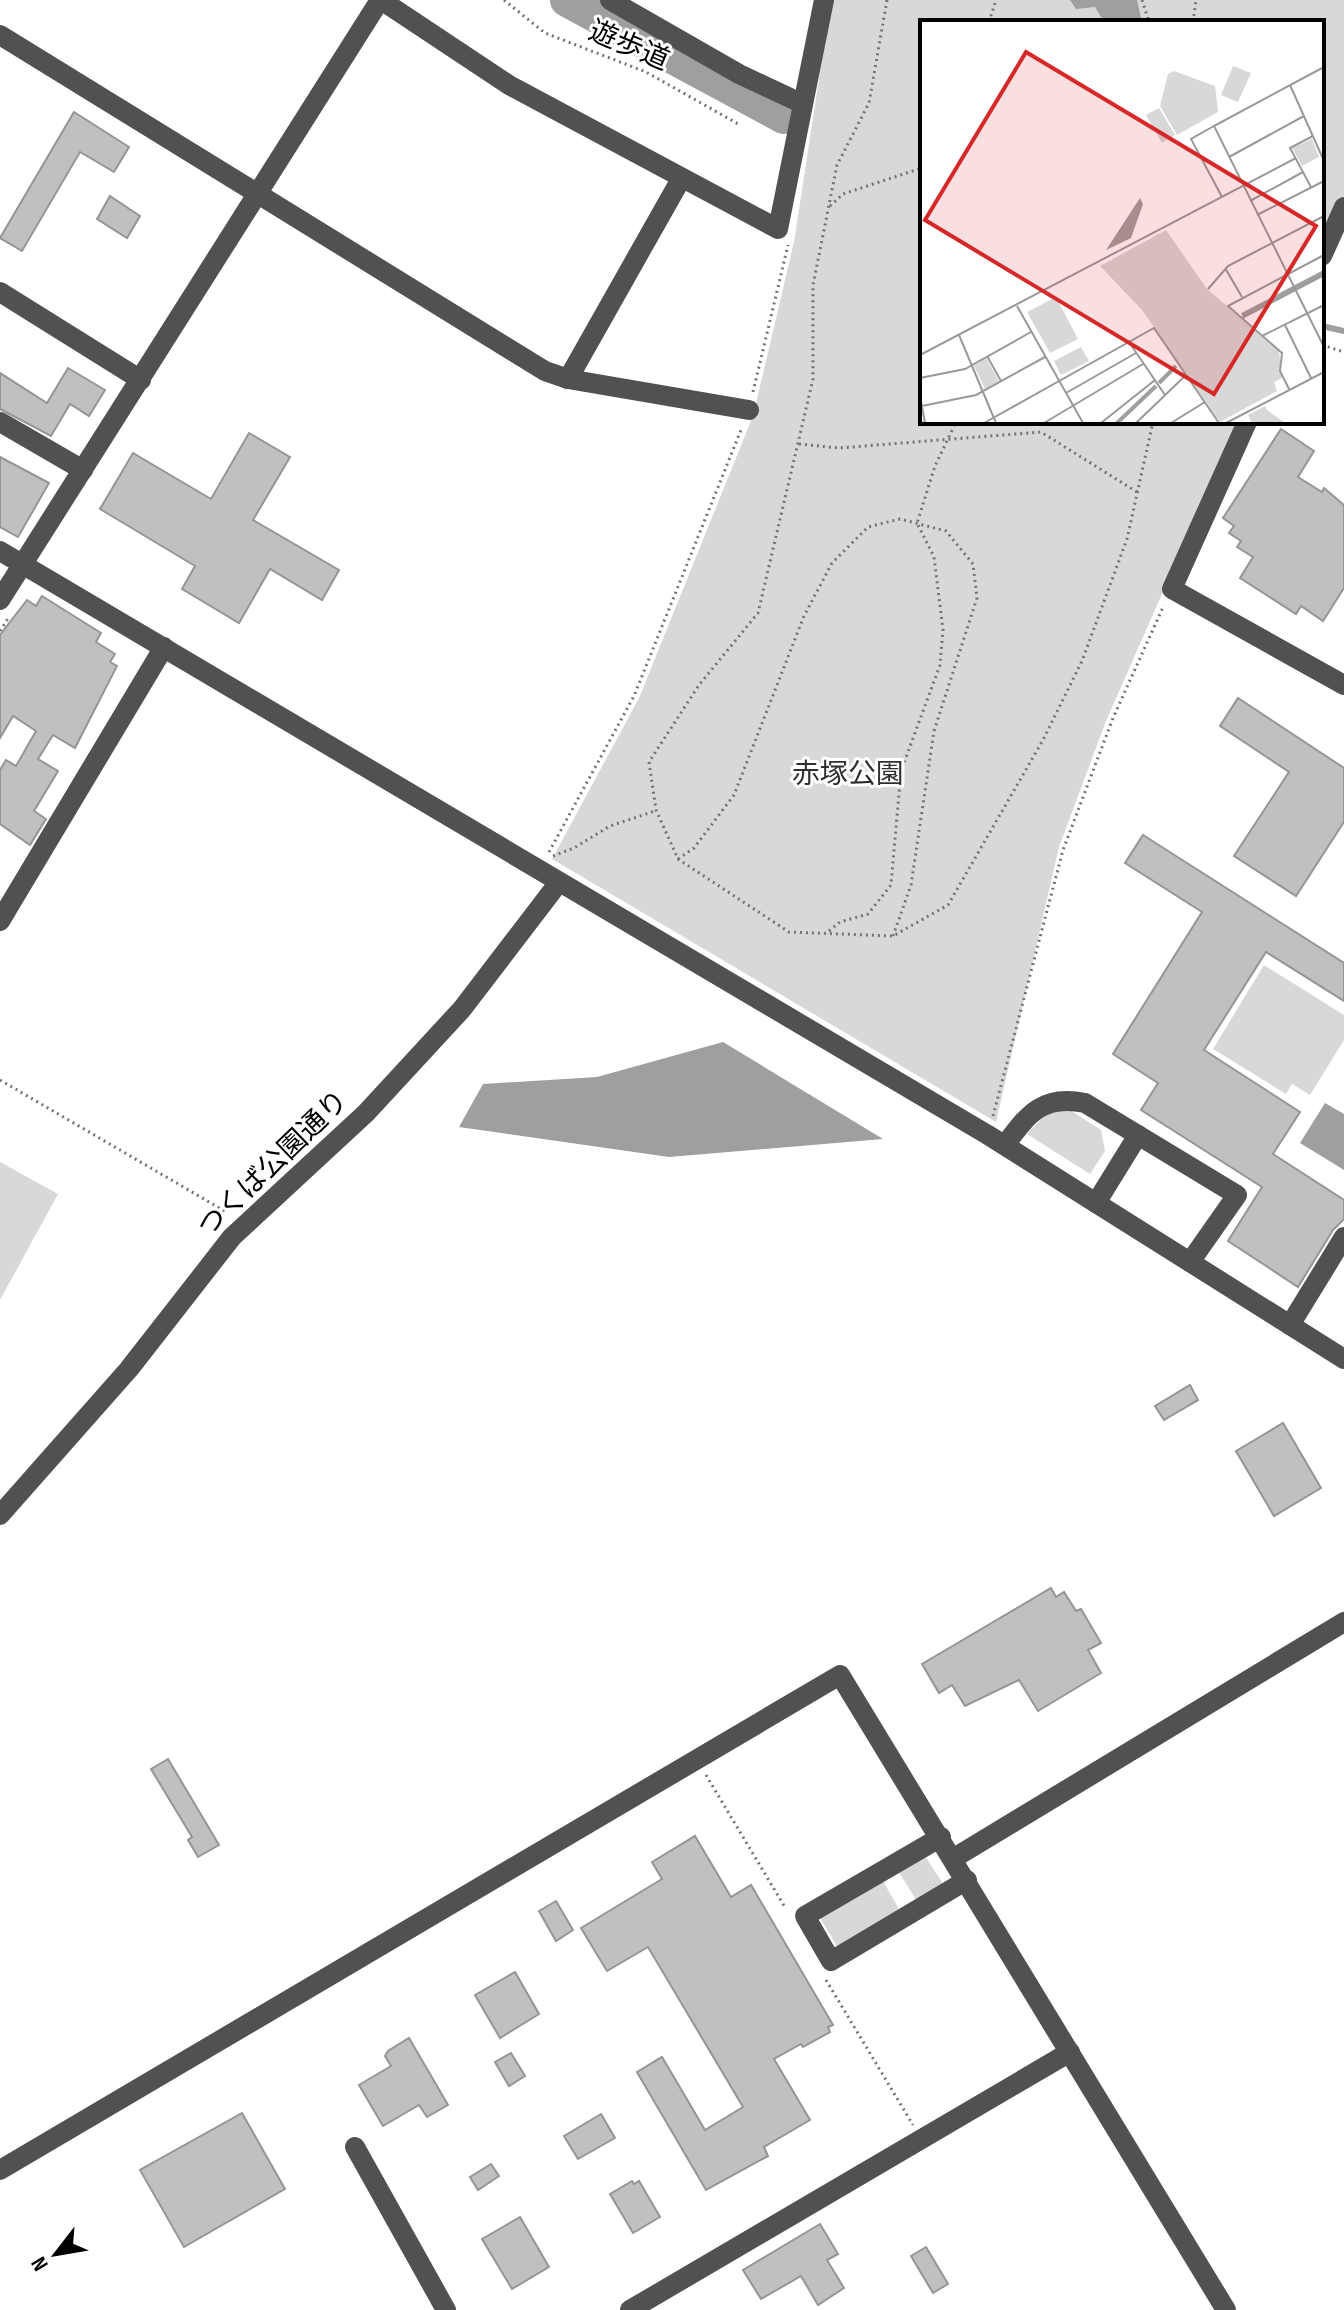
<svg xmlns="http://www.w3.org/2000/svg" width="1344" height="2310" font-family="'Sofia Sans Condensed','Noto Sans JP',sans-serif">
<rect width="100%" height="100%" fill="#fff"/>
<g fill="#d8d8d8">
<polygon points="831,0 1344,0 1344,207 1322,252 1322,22 922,22 922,422 1238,422 1106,721 1059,847 996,1122 552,859 639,698 753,416 794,242"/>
<polygon points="1264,965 1344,1015 1344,1040 1310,1095 1292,1084 1286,1094 1213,1049"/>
<polygon points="1067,1108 1101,1130 1105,1151 1090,1174 1027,1134 1051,1109"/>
<polygon points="0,1162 58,1194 0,1300"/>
<polygon points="925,1856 943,1884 916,1900 899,1872"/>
<polygon points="883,1881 899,1909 837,1946 820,1918"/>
</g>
<g fill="#9f9f9f">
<polygon points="1070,0 1137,0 1142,22 1104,22 1095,7 1076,9"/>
<polygon points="723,1042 883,1139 669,1157 459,1127 483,1084 597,1077"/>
<polygon points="1325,1103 1344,1114 1344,1170 1300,1143"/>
</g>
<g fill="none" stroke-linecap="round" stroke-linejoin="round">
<polyline stroke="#9f9f9f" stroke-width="6" points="1322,326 1344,331"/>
<polyline stroke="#9f9f9f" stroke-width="34" points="567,0 784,117"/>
</g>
<g fill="#c0c0c0" stroke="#959595" stroke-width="2">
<polygon points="74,112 129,147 114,172 80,152 22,251 0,238"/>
<polygon points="110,196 140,216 127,238 97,219"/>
<polygon points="68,368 105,390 89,416 70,404 51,436 0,409 0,373 47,403"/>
<polygon points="1281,429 1314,451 1298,477 1322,492 1324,488 1344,505 1344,588 1323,621 1301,606 1296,614 1240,578 1253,557 1237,547 1241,541 1229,533 1234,526 1223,518"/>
<polygon points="249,433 290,457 253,520 339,570 322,600 270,569 239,623 182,589 195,566 100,509 133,453 211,499"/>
<polygon points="0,457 49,483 18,537 0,527"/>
<polygon points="42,596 101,633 96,642 115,654 110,662 117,666 75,748 53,735 38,759 58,771 34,811 46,819 30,845 0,824 0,770 6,760 16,766 36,731 13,716 0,738 0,635 27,600 36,606"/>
<polygon points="1238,698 1344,768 1344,822 1296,896 1234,856 1289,772 1220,726"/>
<polygon points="1143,835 1344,963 1344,1001 1266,952 1204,1050 1300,1112 1273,1154 1344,1200 1344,1219 1333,1230 1298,1287 1228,1241 1262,1187 1141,1110 1158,1083 1113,1054 1202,912 1125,863"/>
<polygon points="1190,1385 1198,1400 1164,1420 1155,1406"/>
<polygon points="1283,1423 1321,1488 1274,1516 1236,1451"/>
<polygon points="1051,1588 1056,1597 1064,1592 1076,1611 1081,1609 1101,1643 1088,1650 1101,1673 1038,1711 1019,1680 965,1706 952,1685 939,1693 922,1664"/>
<polygon points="168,1759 219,1845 198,1857 188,1840 192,1837 151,1769"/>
<polygon points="695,1836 731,1897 751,1885 833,2025 828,2027 830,2032 803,2047 801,2044 774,2059 810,2120 764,2147 768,2156 706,2190 637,2072 662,2057 705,2130 743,2107 648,1947 607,1971 581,1928 662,1879 652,1862"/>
<polygon points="556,1901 573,1930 556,1941 539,1911"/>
<polygon points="515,1972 539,2014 500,2038 475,1995"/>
<polygon points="409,2038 448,2105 427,2117 419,2105 383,2126 359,2085 391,2066 385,2056 388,2051"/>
<polygon points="511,2053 525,2076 509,2086 495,2062"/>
<polygon points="242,2113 285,2189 184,2247 140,2170"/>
<polygon points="601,2114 615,2138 578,2159 564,2136"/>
<polygon points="491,2164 499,2176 478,2190 470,2177"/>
<polygon points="632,2181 634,2184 639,2181 660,2217 633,2233 610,2194"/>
<polygon points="520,2217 549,2267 512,2289 482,2239"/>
<polygon points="820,2224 838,2254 827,2260 844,2288 818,2305 801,2276 761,2299 743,2270"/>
<polygon points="926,2247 948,2284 933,2293 911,2256"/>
</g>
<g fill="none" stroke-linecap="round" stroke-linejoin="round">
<g stroke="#737373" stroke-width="3" stroke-dasharray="2 4" stroke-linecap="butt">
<polyline points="504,0 545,33 646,72 740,125"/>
<polyline points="887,0 869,103 837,165 813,285 813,379 758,613 699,685 649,762 656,810 678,859 789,932 893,936 948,905 1043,740 1082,661 1127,539 1153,422"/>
<polyline points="1142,0 1149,22"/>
<polyline points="989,22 996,0"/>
<polyline points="1193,22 1196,0"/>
<polyline points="830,206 843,194 922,168"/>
<polyline points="1322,345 1344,352"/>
<polyline points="753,392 788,245"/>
<polyline points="799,444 839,448 1041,432 1137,492"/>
<polyline points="0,631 9,617"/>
<polyline points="549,852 634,696 741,430"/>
<polyline points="553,856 574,848 610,826 655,811"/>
<polyline points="678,859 694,848 734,795 804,616 832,563 868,527 900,519 946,531 973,564 977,598 934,731 911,885 893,936"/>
<polyline points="829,931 840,922 868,914 891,885 901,771 940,665 943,630 934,557 917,523 935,466 956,422"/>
<polyline points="0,1080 228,1213"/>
<polyline points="993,1116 1063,850 1113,718 1164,605"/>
<polyline points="706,1775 786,1909"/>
<polyline points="826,1980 913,2125"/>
</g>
<g stroke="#515151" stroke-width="20">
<polyline points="381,0 509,85 778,229 824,0"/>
<polyline points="610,0 739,74 803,104"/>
<polyline points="0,35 545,371 568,379 749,410"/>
<polyline points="1322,256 1344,207"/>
<polyline points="0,292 141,380"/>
<polyline points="568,379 681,179"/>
<polyline points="0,422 83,470"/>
<polyline points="1247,422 1172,589 1344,685"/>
<polyline points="0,551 988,1135 1344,1359"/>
<polyline points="0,600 380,0"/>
<polyline points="0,921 164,647"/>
<path d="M1005,1145C1028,1114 1043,1094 1085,1103L1237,1195L1190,1262"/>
<polyline points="1096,1203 1138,1135"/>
<polyline points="1290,1325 1344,1237"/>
<polyline points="0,1515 129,1369 232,1237 366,1113 462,1009 553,890"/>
<polyline points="941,1837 805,1916 831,1961 967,1880"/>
<polyline points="954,1858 1344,1622"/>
<polyline points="355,2147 446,2310"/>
<polyline points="0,2170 840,1675 1226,2310"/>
<polyline points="630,2310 1070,2052"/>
</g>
</g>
<g text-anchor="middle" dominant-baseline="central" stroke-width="6" stroke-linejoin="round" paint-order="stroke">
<g font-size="28" fill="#000" stroke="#fff">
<text transform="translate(629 46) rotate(23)">遊歩道</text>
<text transform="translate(273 1164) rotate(-44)">つくば公園通り</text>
</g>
<g font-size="28" fill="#2f2f2f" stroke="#fff">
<text x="848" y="774">赤塚公園</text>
</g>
</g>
<g transform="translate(920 20)">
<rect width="404" height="404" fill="#fff"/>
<path d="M313,46L331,53L318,82L301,75ZM254,51L295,66L298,92L257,115L240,86L248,54ZM239,88L255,115L242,123L226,95ZM392,119L399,137L382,146L372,128ZM246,210L287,269L359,331L362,358L354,362L357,371L300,402L222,290L180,246ZM136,277L158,319L130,333L107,292ZM161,327L169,341L141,355L134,341ZM66,338L79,361L65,369L54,346ZM345,386L347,390L365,403H332L328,395Z" fill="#d8d8d8"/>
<path d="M220,178L223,184L211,218L186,230Z" fill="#9f9f9f"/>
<path fill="none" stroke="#9f9f9f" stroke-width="4" d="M322,295L404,252M239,363L256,346M197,403L236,366"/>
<path fill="none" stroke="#999" stroke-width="2" d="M404,47L294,106L404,327M370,65L404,141M294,106L271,119L302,177M309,137L384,96M391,167L370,128L393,116M330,181L383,152M337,195L404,161M305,248L322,277M288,269L308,246L404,196M97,286L163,403M322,298L404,255M365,305L391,358M39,315L76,403M342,316L404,285M209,322L245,375M0,335L376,138M67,336L81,361M0,358L45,349L111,312M369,369L360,351L362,333L308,286L404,235M146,373L216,333M0,376L5,403M2,386L56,375L125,337M64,403L234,308L299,403M124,403L223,344M181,403L235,360M216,403L266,355M251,403L285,382M306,403L404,352"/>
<path fill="#d62828" fill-opacity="0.15" stroke="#d62828" stroke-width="4" d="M106,32L396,206L294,374L5,200Z"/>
<rect width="404" height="404" fill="none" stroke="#000" stroke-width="4"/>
</g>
<g transform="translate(56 2254) rotate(239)" stroke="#ffffff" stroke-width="6" paint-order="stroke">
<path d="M0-6L14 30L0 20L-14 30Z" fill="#000000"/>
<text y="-12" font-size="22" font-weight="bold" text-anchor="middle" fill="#000000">N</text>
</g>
</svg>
